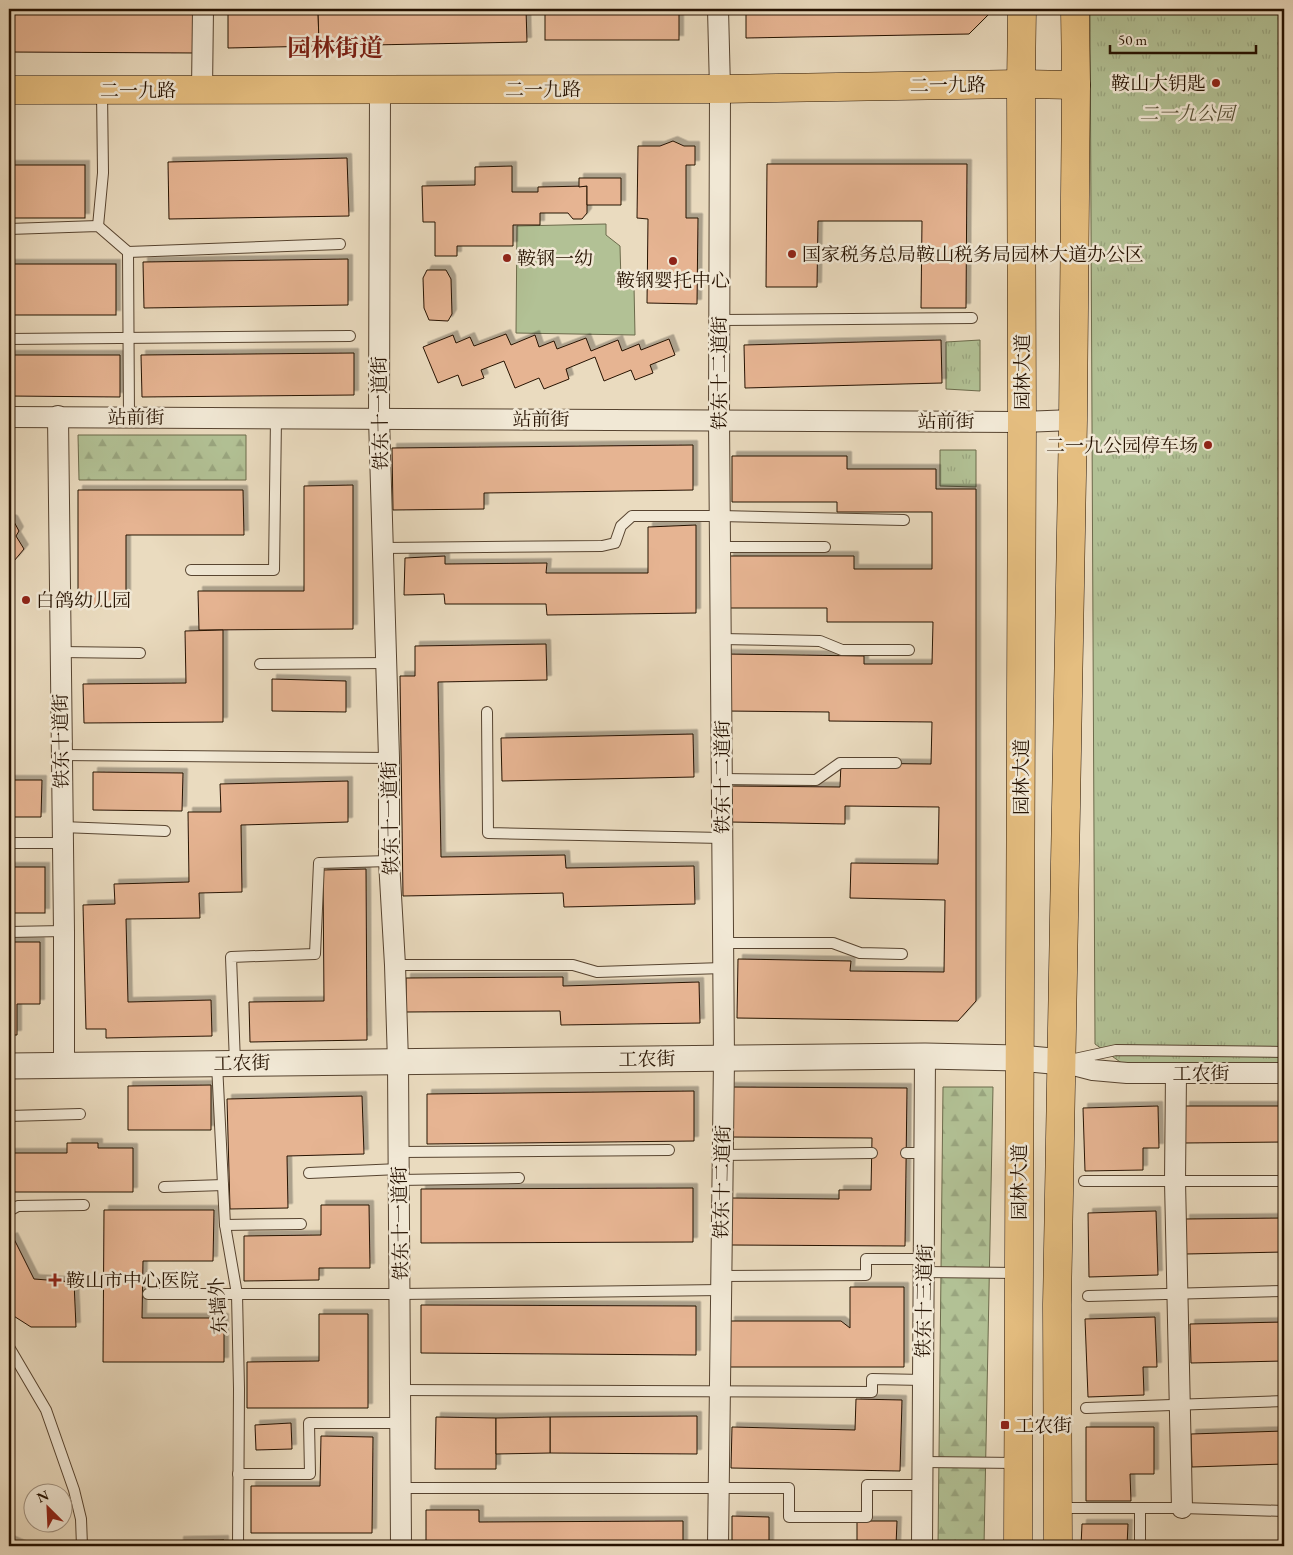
<svg xmlns="http://www.w3.org/2000/svg" width="1293" height="1555" font-family="'EB Garamond','Noto Serif SC',serif">
<defs>
<pattern id="grass-tufts" width="24" height="20" patternUnits="userSpaceOnUse" patternTransform="scale(1.25)"><rect width="24" height="20" fill="#b2c195"/><path d="M3 7l-1-3M5 7V3M7 7l1-3M15 17l-1-3M17 17v-4M19 17l1-3" fill="none" stroke="#99a57f"/></pattern>
<pattern id="forest-firs" width="22" height="20" patternUnits="userSpaceOnUse" patternTransform="scale(1.25)"><rect width="22" height="20" fill="#b2c195"/><path d="M5 1l3.5 6h-7zM16 11l3.5 6h-7z" fill="#99a57f"/></pattern>
<filter id="shadow"><feDropShadow dx="4.5" dy="-4.5" stdDeviation="0" flood-color="#0004"/></filter>
</defs>
<rect width="100%" height="100%" fill="#eadbbf"/>
<filter id="stains"><feTurbulence type="fractalNoise" baseFrequency=".004" numOctaves="4"/><feColorMatrix values="0 0 0 0 .2 0 0 0 0 .09 0 0 0 0 .02 0 0 0 .5 -.17"/></filter>
<radialGradient id="worn" r=".72"><stop offset=".6" stop-color="#630" stop-opacity="0"/><stop offset="1" stop-color="#630" stop-opacity=".3"/></radialGradient>
<g fill="url(#grass-tufts)" stroke="#6c6a4b">
<polygon points="1090,9 1284,9 1284,1066 1123,1064 1095,1044"/>
<polygon points="980,340 980,391 946,389 946,342"/>
<polygon points="940,450 976,450 976,487 940,486"/>
</g>
<g fill="url(#forest-firs)" stroke="#6c6a4b">
<polygon points="78,435 246,435 246,480 79,480"/>
<polygon points="943,1087 993,1087 984,1546 938,1546"/>
</g>
<polygon fill="#b2c195" stroke="#6c6a4b" points="606,224 606,235 620,246 621,282 634,286 635,335 516,333 517,226"/>
<g fill="#e6b492" stroke="#261201" filter="url(#shadow)">
<polygon points="9,9 196,9 196,53 9,52"/>
<polygon points="228,9 318,9 319,46 228,48"/>
<polygon points="318,9 526,9 527,42 319,46"/>
<rect x="545" y="9" width="134" height="31"/>
<polygon points="746,9 994,9 969,34 746,38"/>
<polygon points="673,141 684,146 695,146 695,165 686,165 686,218 698,218 697,304 647,303 648,219 637,218 638,146 660,146"/>
<polygon points="347,158 349,216 169,219 168,162"/>
<polygon points="767,164 967,164 966,308 921,308 922,221 818,221 817,287 766,287"/>
<rect x="9" y="165" width="76" height="53"/>
<polygon points="512,166 512,192 538,192 538,187 587,186 587,213 582,219 573,219 568,213 540,213 540,225 513,225 513,246 457,246 457,256 435,256 435,222 423,222 422,186 475,185 475,167"/>
<polygon points="579,178 621,178 621,205 587,205 587,186 579,187"/>
<polygon points="348,259 348,305 144,308 143,262"/>
<rect x="9" y="264" width="107" height="51"/>
<polygon points="427,270 446,270 451,279 452,314 448,321 429,320 424,308 423,278"/>
<polygon points="506,334 511,345 535,335 539,347 554,341 557,349 586,338 591,351 618,340 622,351 639,344 641,350 669,339 675,355 650,365 653,373 635,380 631,370 604,381 595,357 566,369 569,379 544,389 539,378 515,388 504,361 481,370 484,378 462,386 458,375 438,383 423,347 453,335 456,343 470,337 474,346"/>
<polygon points="941,340 942,383 745,388 744,345"/>
<polygon points="354,353 354,395 142,397 141,355"/>
<polygon points="9,355 120,355 120,397 9,396"/>
<polygon points="693,445 693,490 484,493 484,509 393,510 392,448"/>
<polygon points="732,456 847,456 847,469 936,469 936,489 976,489 976,1001 958,1021 737,1018 738,959 851,961 850,971 944,972 945,900 850,898 851,863 938,864 939,807 845,806 845,824 730,822 730,786 840,787 841,763 931,764 932,722 829,721 829,712 725,711 726,654 864,656 864,664 932,664 933,622 827,622 827,608 728,608 729,556 854,556 854,569 932,569 932,512 837,512 837,502 732,502"/>
<polygon points="353,485 353,629 199,630 198,591 304,591 304,486"/>
<polygon points="78,490 243,490 244,535 126,535 126,606 78,606"/>
<polygon points="9,519 13,520 19,531 16,536 24,549 14,561 9,561"/>
<polygon points="696,525 696,613 547,615 546,604 445,604 444,594 404,595 405,558 445,556 445,564 547,563 546,573 648,573 648,527"/>
<polygon points="223,630 223,722 84,723 83,684 186,683 185,631"/>
<polygon points="546,644 547,680 438,682 441,857 565,855 566,868 694,866 695,904 564,907 563,893 403,896 400,676 415,676 415,646"/>
<polygon points="272,679 346,681 346,712 272,711"/>
<polygon points="693,734 694,777 502,781 501,738"/>
<polygon points="93,772 183,773 182,811 93,810"/>
<polygon points="9,780 42,780 41,817 9,817"/>
<polygon points="348,781 348,822 241,825 242,892 199,893 200,918 126,919 128,1002 211,1000 212,1036 106,1038 106,1029 86,1029 83,905 115,904 114,884 189,882 188,812 221,812 220,784"/>
<rect x="9" y="867" width="36" height="46"/>
<polygon points="366,869 367,1040 250,1042 249,1002 324,1001 323,870"/>
<polygon points="9,942 40,942 40,1004 17,1004 17,1035 9,1035"/>
<polygon points="563,977 563,986 699,982 700,1023 561,1025 560,1011 406,1012 406,978"/>
<polygon points="211,1085 211,1130 128,1130 128,1086"/>
<polygon points="730,1087 907,1088 905,1246 731,1245 732,1198 839,1199 839,1190 871,1190 872,1138 729,1137"/>
<polygon points="694,1091 694,1141 427,1144 427,1094"/>
<polygon points="362,1096 364,1154 287,1156 288,1208 230,1209 227,1099"/>
<polygon points="1158,1106 1159,1148 1143,1148 1143,1170 1085,1171 1083,1108"/>
<polygon points="1185,1106 1284,1106 1284,1142 1185,1143"/>
<polygon points="67,1143 98,1143 98,1148 133,1148 133,1192 9,1192 9,1153 67,1153"/>
<polygon points="693,1188 693,1242 421,1243 421,1189"/>
<polygon points="321,1205 369,1205 370,1268 319,1268 319,1280 244,1281 244,1236 321,1235"/>
<polygon points="104,1210 214,1210 213,1261 143,1261 142,1318 224,1318 224,1362 103,1362"/>
<polygon points="1156,1211 1158,1275 1089,1277 1088,1213"/>
<polygon points="1284,1218 1284,1252 1186,1254 1185,1219"/>
<polygon points="13,1237 34,1279 74,1282 76,1327 31,1327 9,1313 9,1239"/>
<polygon points="850,1287 904,1287 904,1367 730,1367 730,1321 841,1321 850,1328"/>
<polygon points="421,1305 696,1306 696,1355 421,1353"/>
<polygon points="319,1314 368,1314 368,1408 247,1408 247,1362 319,1361"/>
<polygon points="1155,1317 1157,1367 1143,1367 1144,1395 1088,1397 1085,1319"/>
<polygon points="1284,1322 1284,1361 1191,1363 1190,1324"/>
<polygon points="856,1399 902,1400 900,1471 731,1468 732,1427 855,1430"/>
<polygon points="697,1416 697,1454 550,1453 550,1417"/>
<polygon points="436,1417 496,1418 496,1469 435,1469"/>
<polygon points="550,1417 550,1453 496,1454 496,1418"/>
<polygon points="291,1423 292,1449 256,1450 255,1425"/>
<polygon points="1086,1427 1154,1427 1154,1474 1130,1474 1131,1501 1086,1501"/>
<polygon points="1284,1431 1284,1464 1192,1467 1191,1434"/>
<polygon points="321,1436 373,1437 372,1533 251,1533 251,1486 320,1486"/>
<polygon points="426,1510 479,1510 479,1522 683,1521 683,1546 426,1546"/>
<polygon points="732,1516 769,1517 769,1546 732,1546"/>
<polygon points="857,1521 897,1521 896,1546 857,1546"/>
<polygon points="1082,1524 1128,1524 1127,1546 1081,1546"/>
<polygon points="9,1540 23,1546 9,1546"/>
<polygon points="224,1540 224,1546 179,1546 179,1541"/>
</g>
<g fill="none" stroke-linecap="round" stroke-linejoin="round">
<defs>
<g id="service">
<polyline points="98,226 103,173 102,91"/>
<polyline points="9,229 98,226 128,252 340,244"/>
<polyline points="128,252 129,417"/>
<polyline points="719,320 972,318"/>
<polyline points="9,339 350,336"/>
<polyline points="720,547 825,547"/>
<polyline points="383,548 602,546 615,543 621,526 632,516 720,516 904,520"/>
<polyline points="191,570 274,570 276,418"/>
<polyline points="721,639 820,641 842,650 909,650"/>
<polyline points="60,652 140,653"/>
<polyline points="260,664 386,663"/>
<polyline points="487,712 488,833 722,838"/>
<polyline points="61,755 389,758"/>
<polyline points="722,779 816,780 840,763 896,763"/>
<polyline points="62,827 165,831"/>
<polyline points="9,843 62,843"/>
<polyline points="9,932 64,931"/>
<polyline points="723,943 833,943 860,953 902,954"/>
<polyline points="395,965 573,965 597,972 723,968"/>
<polyline points="1070,1060 1116,1050 1284,1052"/>
<polyline points="235,1063 231,957 315,954 319,863 389,861"/>
<polyline points="217,1064 225,1225 237,1294 239,1389 238,1546"/>
<polyline points="9,1116 80,1114"/>
<polyline points="399,1152 669,1150"/>
<polyline points="906,1153 925,1153"/>
<polyline points="722,1155 872,1153"/>
<polyline points="309,1173 399,1169"/>
<polyline points="399,1180 519,1178"/>
<polyline points="1084,1181 1284,1181"/>
<polyline points="164,1187 223,1185"/>
<polyline points="9,1211 18,1206 84,1205"/>
<polyline points="225,1225 301,1224"/>
<polyline points="924,1272 1018,1273"/>
<polyline points="721,1276 866,1275 866,1259 924,1259"/>
<polyline points="148,1294 401,1294 721,1290"/>
<polyline points="1088,1296 1284,1291"/>
<polyline points="9,1347 46,1410 74,1490 81,1519 82,1546"/>
<polyline points="400,1390 872,1392 872,1379 923,1380"/>
<polyline points="1086,1408 1284,1401"/>
<polyline points="922,1462 1018,1463"/>
<polyline points="238,1474 310,1474 309,1423 400,1423"/>
<polyline points="401,1488 789,1488 789,1517 867,1517 867,1485 921,1485"/>
<polyline points="1059,1505 1068,1508 1182,1508 1284,1511"/>
<polyline points="1140,1508 1140,1546"/>
</g>
<g id="minor">
<polyline points="380,89 379,418 389,758 389,861 395,965 398,1062 401,1546"/>
<polyline points="202,90 203,9"/>
<polyline points="58,416 64,931 64,1065"/>
<polyline points="9,417 1022,422 1073,420"/>
<polyline points="1062,1062 1093,1070 1127,1073 1284,1073"/>
<polyline points="1176,1073 1175,1181 1182,1508"/>
<polyline points="718,1546 724,1059 719,420 720,89 718,9"/>
<polyline points="922,1546 925,1056"/>
</g>
<polyline id="tertiary" points="9,1066 925,1056 1020,1058 1062,1062"/>
<g id="primary">
<polyline points="9,90 720,89 1021,84 1076,85"/>
<polyline points="1018,1546 1022,422 1021,84 1022,9"/>
<polyline points="1058,1546 1057,1305 1073,420 1076,85 1075,9"/>
</g>
</defs>
<use href="#service" stroke="#574430" stroke-width="12"/>
<use href="#minor" stroke="#574430" stroke-width="22"/>
<use href="#tertiary" stroke="#574430" stroke-width="27"/>
<use href="#primary" stroke="#261201" stroke-width="29"/>
<use href="#service" stroke="#f1e8d5" stroke-width="10"/>
<use href="#minor" stroke="#f1e8d5" stroke-width="20"/>
<use href="#tertiary" stroke="#f1e8d5" stroke-width="25"/>
<use href="#primary" stroke="#e5be80" stroke-width="28"/>
</g>
<g fill="#8f2418" stroke="#f1e8d5" stroke-width="2">
<circle cx="1216" cy="83" r="5"/>
<circle cx="792" cy="254" r="5"/>
<circle cx="507" cy="258" r="5"/>
<circle cx="673" cy="261" r="5"/>
<circle cx="1208" cy="445" r="5"/>
<circle cx="26" cy="600" r="5"/>
<path d="M52.5 1272.5h5v5h5v5h-5v5h-5v-5h-5v-5h5z"/>
<rect x="1000" y="1420" width="10" height="10" rx="2.5"/>
</g>
<g text-anchor="middle" dominant-baseline="central" stroke-width="5" stroke-linejoin="round" paint-order="stroke">
<g font-size="19" fill="#261201" stroke="#f1e8d5" text-anchor="start">
<text x="1206" y="83" text-anchor="end">鞍山大钥匙</text>
<text x="802" y="254">国家税务总局鞍山税务局园林大道办公区</text>
<text x="517" y="258">鞍钢一幼</text>
<text x="673" y="280" text-anchor="middle">鞍钢婴托中心</text>
<text x="1198" y="445" text-anchor="end">二一九公园停车场</text>
<text x="36" y="600">白鸽幼儿园</text>
<text x="66" y="1280">鞍山市中心医院</text>
<text x="1015" y="1425">工农街</text>
</g>
<g font-size="19" fill="#261201" stroke="#f1e8d5">
<text transform="translate(948 85) rotate(-1)">二一九路</text>
<text x="543" y="89">二一九路</text>
<text x="138" y="90">二一九路</text>
<text transform="translate(1022 372) rotate(-90)">园林大道</text>
<text transform="translate(719 373) rotate(-90)">铁东十二道街</text>
<text transform="translate(380 413) rotate(-91)">铁东十一道街</text>
<text x="136" y="417">站前街</text>
<text x="541" y="419">站前街</text>
<text x="946" y="421">站前街</text>
<text transform="translate(61 741) rotate(-91)">铁东十道街</text>
<text transform="translate(722 777) rotate(-90)">铁东十二道街</text>
<text transform="translate(1021 777) rotate(-90)">园林大道</text>
<text transform="translate(390 818) rotate(-91)">铁东十一道街</text>
<text transform="translate(647 1059) rotate(-1)">工农街</text>
<text transform="translate(242 1063) rotate(-1)">工农街</text>
<text x="1201" y="1073">工农街</text>
<text transform="translate(722 1182) rotate(-89)">铁东十二道街</text>
<text transform="translate(1019 1182) rotate(-90)">园林大道</text>
<text transform="translate(400 1223) rotate(-91)">铁东十一道街</text>
<text transform="translate(924 1301) rotate(-89)">铁东十三道街</text>
<text transform="translate(218 1306) rotate(-94)">东墙外</text>
</g>
<g font-size="19" font-style="italic" fill="#574f35" stroke="#f1e8d5">
<text x="1187" y="113">二一九公园</text>
</g>
<g font-size="24" font-weight="bold" fill="#7a1f14" stroke="#f1e8d5">
<text x="335" y="47">园林街道</text>
</g>
</g>
<rect width="1293" height="1555" fill="none" stroke="#eadbbf" stroke-width="30"/>
<rect x="10" y="10" width="1273" height="1535" fill="none" stroke="#261201" stroke-width="2.5"/>
<rect x="15" y="15" width="1263" height="1525" fill="none" stroke="#261201"/>
<g transform="translate(48 1508) rotate(336)"><circle r="24" fill="#f1e8d5" stroke="#a09280"/>
<path d="M0-4L9 19L0 12L-9 19Z" fill="#8f2418"/>
<text y="-8" font-size="14" font-weight="bold" text-anchor="middle" fill="#261201">N</text>
</g>
<path d="M1110 45v8h146v-8" fill="none" stroke="#261201" stroke-width="2.5"/>
<text x="1118" y="45" font-size="15" fill="#261201" stroke="#f1e8d5" stroke-width="4" paint-order="stroke">50 m</text>
<rect width="100%" height="100%" filter="url(#stains)"/>
<rect width="100%" height="100%" fill="url(#worn)"/>
</svg>
